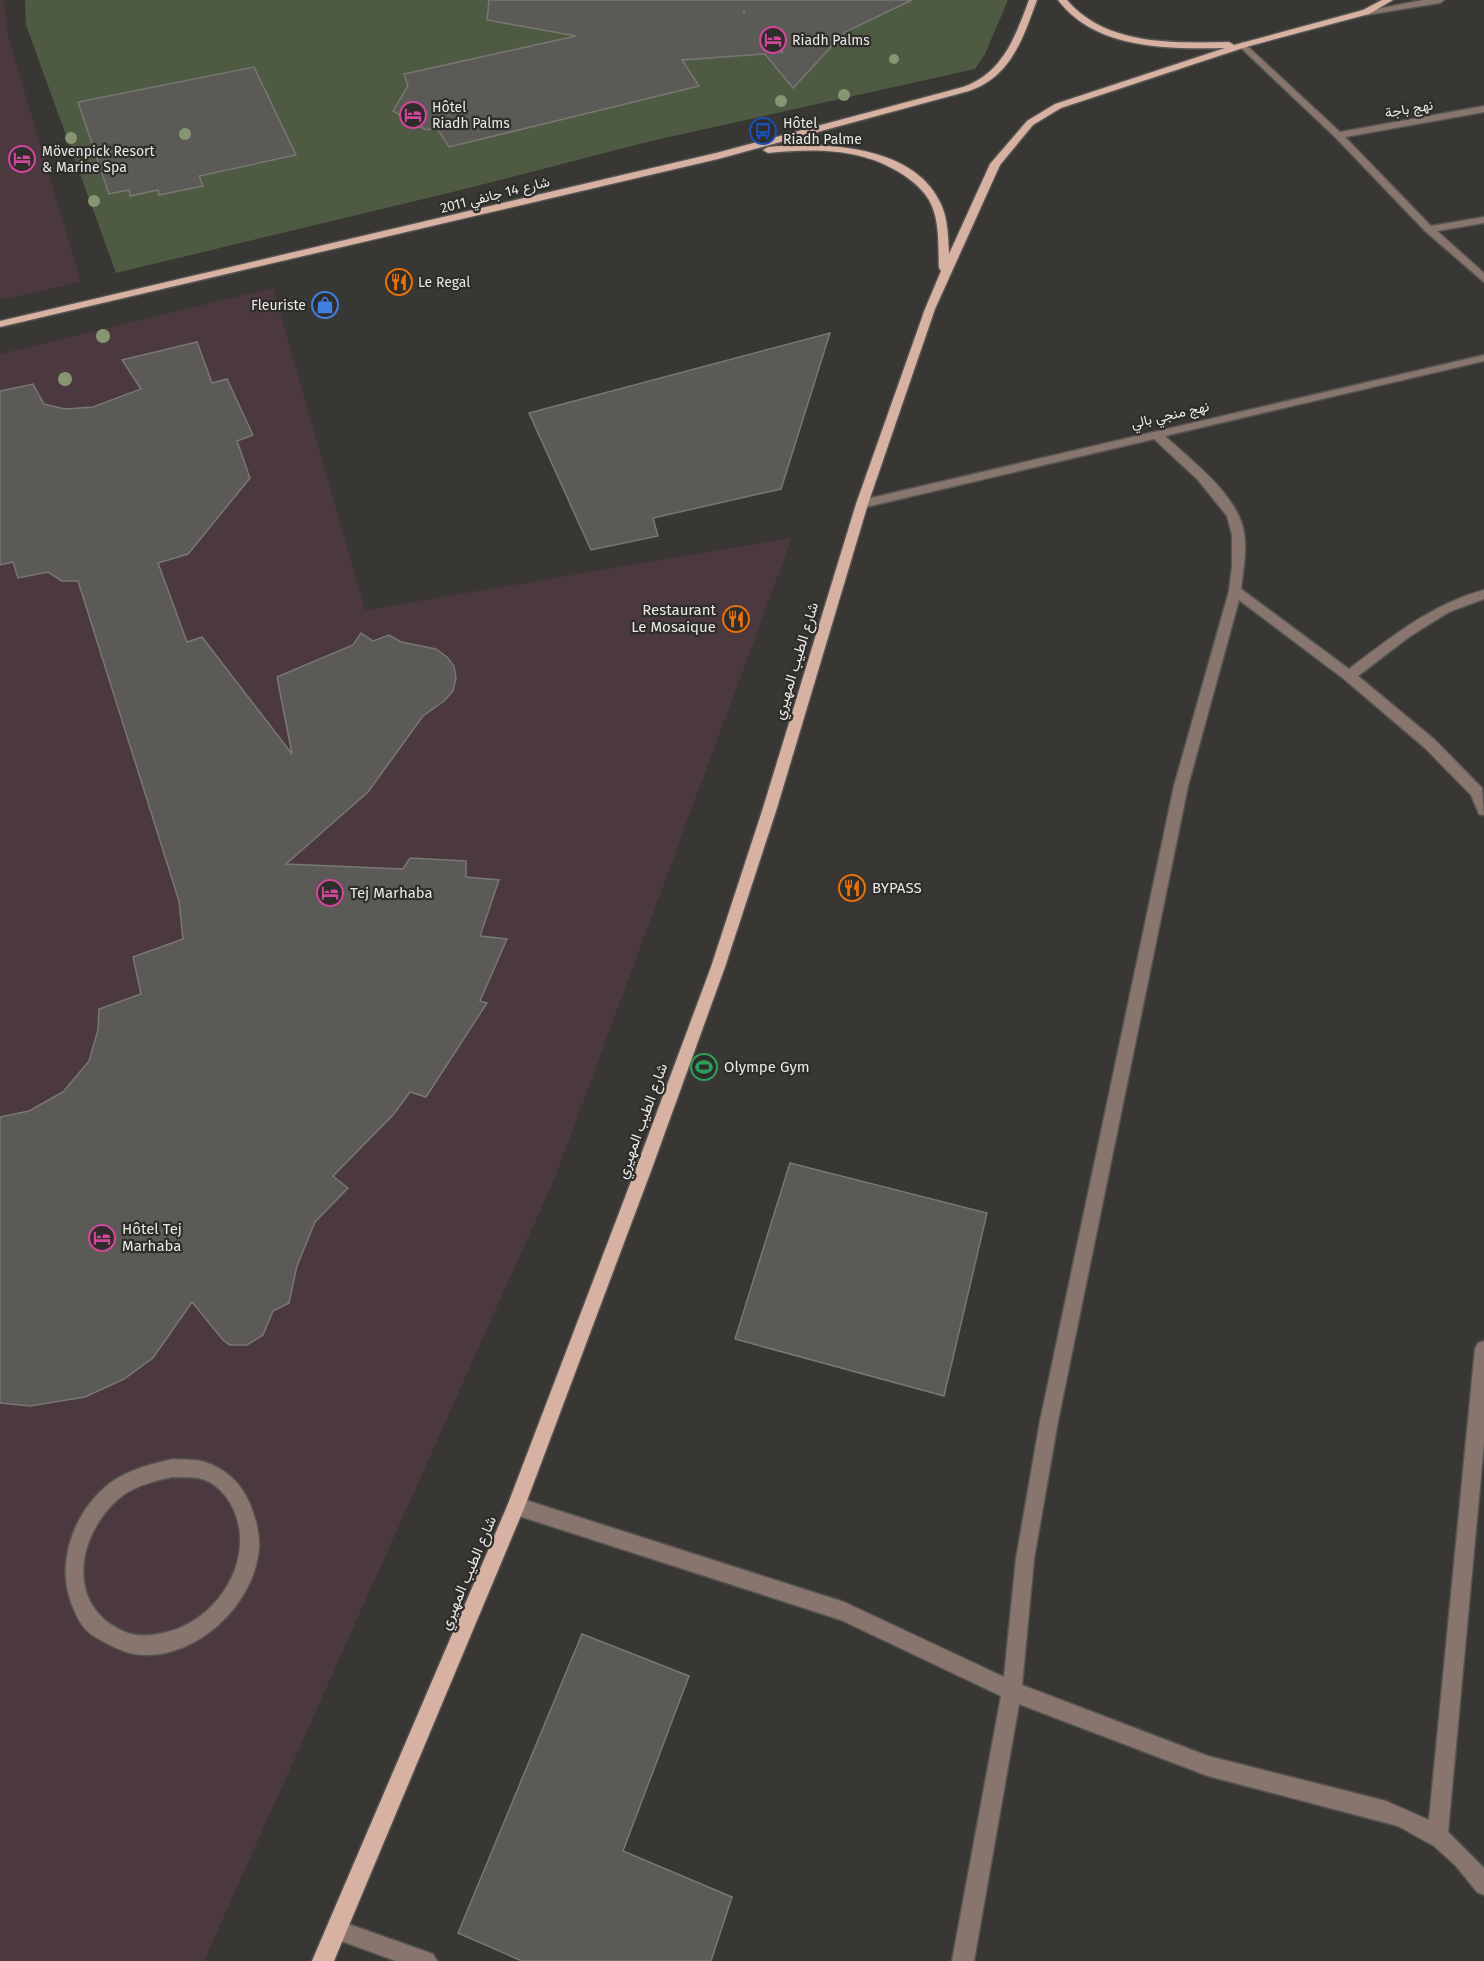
<svg xmlns="http://www.w3.org/2000/svg" width="1484" height="1961" font-family="'Fira Sans',Vazirmatn,sans-serif">
<rect width="100%" height="100%" fill="#383734"/>
<g fill="#4c3940">
<polygon points="0,0 4,0 8,36 81,282 0,300"/>
<polygon points="273,288 365,610 792,538 556,1175 204,1961 0,1961 0,354"/>
</g>
<polygon fill="#4f5a43" points="25,0 1008,0 985,54 975,69 651,141 469,188 116,273 26,25"/>
<g fill="#5b5a56" stroke="#777773" stroke-width="1.5">
<polygon points="489,0 912,0 845,32 793,88 765,54 682,60 699,86 449,147 437,128 426,130 393,111 408,86 404,74 576,36 487,20"/>
<polygon points="254,67 296,155 199,176 203,186 159,195 158,190 130,196 129,190 109,194 78,102"/>
<polygon points="830,333 781,489 653,518 658,536 591,550 529,413"/>
<polygon points="197,342 212,383 227,379 253,435 237,441 250,478 188,554 158,563 187,642 202,637 292,754 277,677 353,645 361,633 373,641 389,635 401,642 436,649 447,657 454,666 456,678 453,691 444,701 423,716 368,792 286,864 403,869 410,858 466,861 466,877 499,880 480,936 507,939 480,1001 487,1003 426,1097 410,1092 393,1115 333,1176 348,1188 315,1222 297,1266 289,1303 273,1311 263,1335 247,1345 230,1345 223,1340 192,1302 153,1358 124,1379 85,1397 30,1406 0,1403 0,1117 29,1111 63,1092 89,1061 98,1030 99,1009 141,994 133,957 183,939 179,901 78,581 62,581 48,572 18,578 13,562 0,565 0,391 33,384 44,404 65,409 93,407 141,389 122,360"/>
<polygon points="790,1163 987,1213 944,1396 735,1339"/>
<polygon points="582,1634 689,1676 623,1851 732,1897 711,1961 522,1961 458,1933"/>
</g>
<g fill="none" stroke-linecap="round" stroke-linejoin="round">
<defs>
<g id="minor">
<polygon points="1423,0 1444,0 1440,3 1366,15 1361,12"/>
<polygon points="1243,42 1340,132 1484,106 1484,112 1345,137 1431,226 1484,217 1484,223 1437,231 1484,273 1484,282 1425,231 1335,137 1240,47 1238,45"/>
<path d="M1484,355V361L1165,436C1192,461 1239,496 1244,533C1247,552 1243,571 1241,589L1349,669C1391,637 1432,604 1484,590V599L1449,612L1409,637L1358,676L1435,740L1482,788L1484,815L1479,814L1471,795L1425,748L1344,679L1239,600L1188,786L1058,1421L1034,1559L1022,1685L1208,1756L1386,1801L1429,1820L1475,1349L1478,1343L1484,1341V1443L1448,1832L1484,1868V1895L1477,1892L1456,1866L1434,1846L1398,1826L1208,1776L1019,1704L974,1961H952L1001,1696L841,1620L516,1515L510,1512L507,1506L510,1500L516,1497L844,1602L1004,1677L1016,1559L1040,1421L1174,786L1229,591L1232,567V535L1227,516L1198,480L1154,439L862,508L856,504L862,500Z"/>
<path d="M173,1459C183,1460 195,1459 205,1462C226,1469 241,1483 250,1504C255,1518 260,1532 259,1548C255,1603 199,1658 142,1655C124,1654 107,1644 92,1635C81,1627 77,1617 72,1605C55,1563 74,1511 110,1483C128,1470 151,1464 173,1459ZM173,1477C183,1478 195,1476 205,1480C218,1485 230,1499 235,1513C255,1564 214,1623 163,1633C149,1636 136,1637 123,1631C63,1604 78,1531 122,1496C137,1485 155,1481 173,1477Z"/>
<polygon points="337,1920 433,1954 437,1961 396,1961 330,1937 327,1930 330,1923"/>
</g>
<g id="major">
<path d="M1029,0H1037C1023,38 1011,77 969,91L718,159L0,327V321L716,153L963,87C1003,73 1015,37 1029,0Z"/>
<path d="M1058,0H1067C1106,46 1174,43 1229,42L1234,45L1363,10L1382,0H1393L1369,14L1246,47L1061,108L1033,125L1000,165L935,309L868,504L777,808L725,967L651,1171L525,1506L334,1961H312L508,1504L635,1171L711,967L763,808L856,504L925,309L941,271L939,268C938,247 940,223 931,204C925,191 914,182 902,174C862,148 815,148 768,153L763,150L768,147C823,142 914,144 941,204C948,219 948,237 949,254L990,164L1027,121L1055,104L1225,48C1168,49 1096,50 1058,0Z"/>
</g>
</defs>
<use href="#minor" stroke="#545350" stroke-width="3"/>
<use href="#major" stroke="#545350" stroke-width="3"/>
<g stroke="#797876" stroke-width="2" stroke-dasharray="3 2" stroke-linecap="butt">
<polyline points="743,11 745,13"/>
<polyline points="781,51 784,54"/>
</g>
<use href="#minor" fill="#88756d" fill-rule="evenodd"/>
<use href="#major" fill="#d7b1a1" fill-rule="evenodd"/>
</g>
<g fill="#879672">
<circle cx="894" cy="59" r="5"/>
<circle cx="844" cy="95" r="6"/>
<circle cx="781" cy="101" r="6"/>
<circle cx="185" cy="134" r="6"/>
<circle cx="71" cy="138" r="6"/>
<circle cx="94" cy="201" r="6"/>
<circle cx="103" cy="336" r="7"/>
<circle cx="65" cy="379" r="7"/>
</g>
<defs>
<symbol id="hotel-ring" viewBox="-11 -11 22 22"><circle r="9.5" fill="#2e2d2a" stroke="#d1479c" stroke-width="1.5"/><path d="M-6-4.5h1.5V1H6V5H4.5V3h-9V5H-6ZM-4 0a1.8 1.8 0 1 1 3.6 0ZM.5 0V-2.5h3Q6-2.5 6 0Z" fill="#d1479c"/></symbol>
<symbol id="bus-ring" viewBox="-11 -11 22 22"><circle r="9.5" fill="#2e2d2a" stroke="#1a4fb4" stroke-width="1.5"/><path d="M-5-6H5V4H4V6H2V4H-2V6H-4V4H-5ZM-3.5-4V0h7V-4ZM-3.5 1.2v1.5H-2V1.2ZM2 1.2v1.5H3.5V1.2Z" fill="#1a4fb4"/></symbol>
<symbol id="restaurant-ring" viewBox="-11 -11 22 22"><circle r="9.5" fill="#2e2d2a" stroke="#e8710a" stroke-width="1.5"/><path d="M-5-6h1v4h1v-4h1v4h1v-4h1v5L-1.5 .5V6h-2V.5L-5-1ZM5-6V6H3V1.5H1.5Q1.5-4 5-6Z" fill="#e8710a"/></symbol>
<symbol id="shop-ring" viewBox="-11 -11 22 22"><circle r="9.5" fill="#2e2d2a" stroke="#3f7fe0" stroke-width="1.5"/><path d="M-5-2.5h2.3a2.7 3.5 0 0 1 5.4 0H5L5.5 6h-11ZM-1.5-2.5h3a1.5 2.3 0 0 0-3 0Z" fill="#3f7fe0"/></symbol>
<symbol id="stadium-ring" viewBox="-11 -11 22 22"><circle r="9.5" fill="#2e2d2a" stroke="#2e9e5b" stroke-width="1.5"/><path d="M0-5a6.5 5 0 1 0 0 10a6.5 5 0 1 0 0-10ZM-3.5-1.8h7v3.6h-7Z" fill="#2e9e5b"/></symbol>
</defs>
<g fill-rule="evenodd">
<use href="#hotel-ring" x="758" y="25" width="30" height="30"/>
<use href="#hotel-ring" x="398" y="100" width="30" height="30"/>
<use href="#bus-ring" x="748" y="116" width="30" height="30"/>
<use href="#hotel-ring" x="7" y="144" width="30" height="30"/>
<use href="#restaurant-ring" x="384" y="267" width="30" height="30"/>
<use href="#shop-ring" x="310" y="290" width="30" height="30"/>
<use href="#restaurant-ring" x="721" y="604" width="30" height="30"/>
<use href="#restaurant-ring" x="837" y="873" width="30" height="30"/>
<use href="#hotel-ring" x="315" y="878" width="30" height="30"/>
<use href="#stadium-ring" x="689" y="1052" width="30" height="30"/>
<use href="#hotel-ring" x="87" y="1223" width="30" height="30"/>
</g>
<g text-anchor="middle" dominant-baseline="central" stroke-width="4.5" stroke-linejoin="round" paint-order="stroke">
<g font-size="14" fill="#e9e8e6" stroke="#2e2d2a" text-anchor="start">
<text x="792" y="40">Riadh Palms</text>
<text x="432" y="107">Hôtel<tspan x="432" dy="16">Riadh Palms</tspan></text>
<text x="783" y="123">Hôtel<tspan x="783" dy="16">Riadh Palme</tspan></text>
<text x="42" y="151">Mövenpick Resort<tspan x="42" dy="16">&amp; Marine Spa</tspan></text>
<text x="418" y="282">Le Regal</text>
<text x="306" y="305" text-anchor="end">Fleuriste</text>
</g>
<g font-size="14" fill="#e9e8e6" stroke="#2e2d2a">
<text transform="translate(1409 109) rotate(-10)">نهج باجة</text>
<text transform="translate(495 195) rotate(-14)">شارع 14 جانفي 2011</text>
<text transform="translate(1170 415) rotate(-13)">نهج منجي بالي</text>
</g>
<g font-size="15" fill="#e9e8e6" stroke="#2e2d2a" text-anchor="start">
<text x="716" y="610" text-anchor="end">Restaurant<tspan x="716" dy="17">Le Mosaique</tspan></text>
<text x="872" y="888">BYPASS</text>
<text x="350" y="893">Tej Marhaba</text>
<text x="724" y="1067">Olympe Gym</text>
<text x="122" y="1229">Hôtel Tej<tspan x="122" dy="17">Marhaba</tspan></text>
</g>
<g font-size="15" fill="#e9e8e6" stroke="#2e2d2a">
<text transform="translate(796 661) rotate(-73)">شارع الطيب المهيري</text>
<text transform="translate(642 1121) rotate(-70)">شارع الطيب المهيري</text>
<text transform="translate(468 1573) rotate(-67)">شارع الطيب المهيري</text>
</g>
</g>
</svg>
